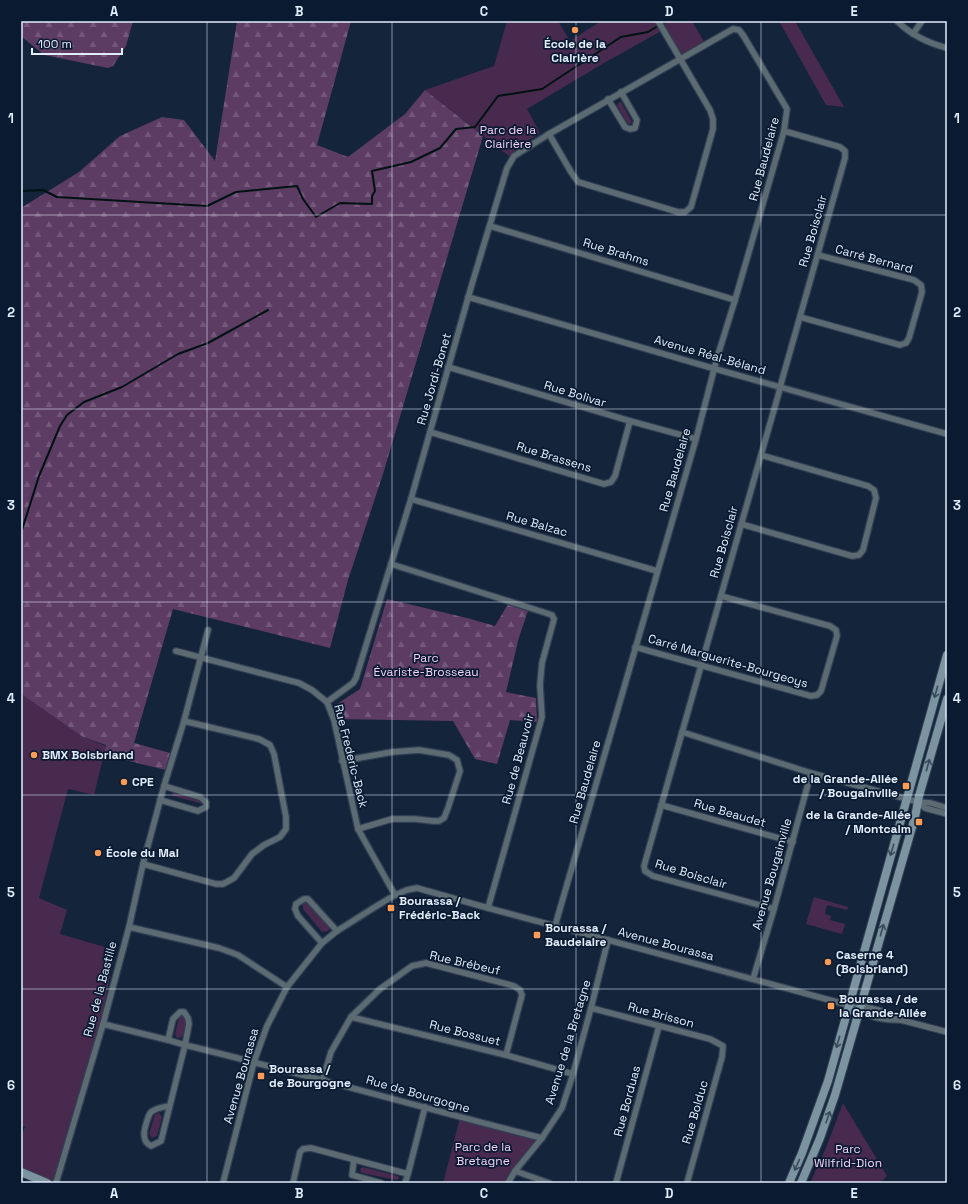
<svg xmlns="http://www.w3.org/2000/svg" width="968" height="1204" font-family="'Space Grotesk',sans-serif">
<defs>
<pattern id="forest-firs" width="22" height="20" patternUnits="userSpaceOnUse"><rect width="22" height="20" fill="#5d3c64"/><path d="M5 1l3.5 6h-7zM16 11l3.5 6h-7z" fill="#74587b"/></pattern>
</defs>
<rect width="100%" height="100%" fill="#14243a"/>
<g fill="#482a4f">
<polygon points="507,21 558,21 570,41 601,21 692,21 706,45 680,59 663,30 604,63 527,109 540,133 522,144 509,156 425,90 494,66"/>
<polygon points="779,21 795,21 844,107 826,105"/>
<polygon points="619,102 621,102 632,122 630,124 627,123 617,105"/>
<polygon points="21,694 83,737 106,746 94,795 68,789 39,898 67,910 60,934 115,950 101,1022 55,1183 51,1183 21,1170 21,1137 25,1127 21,1125"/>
<polygon points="174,791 204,799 205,802 203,804 173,796 172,792"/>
<polygon points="814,897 848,907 847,910 827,905 825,914 831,916 830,920 845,924 842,934 806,924"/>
<polygon points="310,900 330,925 330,929 328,931 322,932 303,909 303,903 305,901"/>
<polygon points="183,1015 187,1020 182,1037 178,1038 176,1037 175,1034 179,1017"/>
<polygon points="843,1103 887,1176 880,1183 810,1183 826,1148"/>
<polygon points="159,1113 162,1117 157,1136 152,1138 149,1134 155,1114"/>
<polygon points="460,1118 542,1138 508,1183 443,1183"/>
<polygon points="363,1167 398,1176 399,1179 397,1180 361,1173 360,1169"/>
</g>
<g fill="url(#forest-firs)">
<polygon points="22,21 133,21 126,46 113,66 108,68 44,55 21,36"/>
<polygon points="237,21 351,21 317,145 348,157 405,114 425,90 483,136 383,474 348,580 330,648 173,609 134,743 170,753 166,770 104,755 106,745 83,737 21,694 21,208 79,172 120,136 162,117 184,120 215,161"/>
<polygon points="387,599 467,618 495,626 508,604 528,611 519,637 506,692 536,698 537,722 510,720 497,764 475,759 453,721 338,719 331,708 360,689"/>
</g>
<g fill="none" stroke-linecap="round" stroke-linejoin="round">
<g stroke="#001212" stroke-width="2">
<polyline points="21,191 43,190 57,197 207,206 236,192 297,186 303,199 316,217 340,203 372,204 372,196 375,191 372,171 411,162 440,148 456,129 475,127 498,96 542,89 621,37 648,32 666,21"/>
<polyline points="21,533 39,476 60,426 67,415 84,402 122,387 178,354 208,343 268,310"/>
</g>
<defs>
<g id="street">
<path d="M897,21C911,35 928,43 947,48"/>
<polyline points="913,34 922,21"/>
<polyline points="608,99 625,127 630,129 635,128 637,120 621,92"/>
<polyline points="549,134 571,172 578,182 678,212 685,212 691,207 713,129 713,119 710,110 658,21"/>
<polyline points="490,226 735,300"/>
<polyline points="468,297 705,366 947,434"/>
<polyline points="800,317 900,345 906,343 909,338 922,292 921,285 914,280 818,255"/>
<polyline points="448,367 630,421 696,439"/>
<polyline points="430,432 604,484 611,482 615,476 630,421"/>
<polyline points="411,499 657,571"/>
<polyline points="741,524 852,556 859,555 863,550 876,498 874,490 868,486 761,455"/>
<polyline points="391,564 546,613 552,615 554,619 542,663 540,685 542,717 488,908"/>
<polyline points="635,647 811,696 817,695 821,691 837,636 836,630 830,626 721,596"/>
<polyline points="176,651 299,683 312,690 327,702 334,720 358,829 395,895"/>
<polyline points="327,702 353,683 356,678 411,499 472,284 507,168 514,156 549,134 733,29 739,30 743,35 787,109 784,131 735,300 717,358 696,439 555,926"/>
<polyline points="682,732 811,773 918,802 931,803 947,808"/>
<polyline points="342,761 392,752 419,750 449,755 457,760 460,771 448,808 444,818 439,821 433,821 415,819 392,819 358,829"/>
<polyline points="160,800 198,811 206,807 206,802 200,797 164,786"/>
<polyline points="918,802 925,808 947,814"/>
<polyline points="661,805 793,842"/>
<polyline points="143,864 216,884 223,884 234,878 252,854 264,845 280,837 286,829 286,817 274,754 270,745 259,739 184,721"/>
<polyline points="774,909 653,876 645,871 644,866 761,455 778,396 782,380 845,158 845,151 840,147 784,131"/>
<polyline points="129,927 219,948 238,955 287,987"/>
<polyline points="322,943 298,916 295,909 296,904 304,899 308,899 337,931"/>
<polyline points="753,979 774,909 811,773"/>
<polyline points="591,1008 710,1039 723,1046 722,1057 687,1183"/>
<path d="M859,1008C869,1019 887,1020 901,1020"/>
<polyline points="351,1017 506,1055 573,1074"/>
<path d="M103,1024L168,1040L185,1045C305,1074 423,1108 542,1138"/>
<path d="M168,1040L173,1019L180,1012H184L188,1018L189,1024L185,1045L161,1141L151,1146C141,1141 144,1130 147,1121C148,1118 149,1114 151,1112C156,1108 163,1107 169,1106"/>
<polyline points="323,1079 331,1052 351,1017 380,989 412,966 426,963 514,986 520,990 522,995 506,1055"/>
<polyline points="354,1160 352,1175 381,1183"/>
<polyline points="515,1171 549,1183"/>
<polyline points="56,1183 103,1024 129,927 143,864 164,786 184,721 208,630"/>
<polyline points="223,1183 254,1062 267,1026 287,987 322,943 337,931 375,907 395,895 407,890 417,888 488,908 608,940 859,1008 866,1007 889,1013 901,1020 947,1032"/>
<polyline points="293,1183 300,1152 303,1149 311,1148 408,1174"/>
<polyline points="405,1183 408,1174 425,1107"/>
<polyline points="508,1183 515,1171 542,1138 562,1108 573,1074 591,1008 608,940"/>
<polyline points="616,1183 659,1026"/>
</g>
<g id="secondary">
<polyline points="21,1172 47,1183"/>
<polyline points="789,1183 802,1153 828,1081 947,655"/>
<polyline points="801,1183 820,1138 835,1095 915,817 919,796 947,699"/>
</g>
</defs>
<use href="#street" stroke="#314055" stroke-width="8"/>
<use href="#secondary" stroke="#314055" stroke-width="10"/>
<use href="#street" stroke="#5c6b72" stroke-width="5.5"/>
<use href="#secondary" stroke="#7b949f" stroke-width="8"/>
</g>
<defs><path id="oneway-shaft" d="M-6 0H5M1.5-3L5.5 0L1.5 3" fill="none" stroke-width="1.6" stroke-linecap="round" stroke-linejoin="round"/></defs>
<g stroke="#374b5c">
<use href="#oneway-shaft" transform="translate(936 692) rotate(106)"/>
<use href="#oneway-shaft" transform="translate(928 765) rotate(-74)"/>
<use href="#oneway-shaft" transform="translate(892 850) rotate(106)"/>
<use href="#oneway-shaft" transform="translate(882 930) rotate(-74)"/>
<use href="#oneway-shaft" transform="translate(838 1042) rotate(106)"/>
<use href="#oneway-shaft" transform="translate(828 1117) rotate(-71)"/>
<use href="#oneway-shaft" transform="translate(797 1165) rotate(114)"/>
</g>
<path fill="none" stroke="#e2edfd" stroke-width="1" stroke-opacity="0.55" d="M207,21V1183M392,21V1183M576,21V1183M761,21V1183M21,215H947M21,409H947M21,602H947M21,795H947M21,989H947"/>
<g fill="#fd9c56" stroke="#0a1a30" stroke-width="1.5">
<circle cx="575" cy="30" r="4"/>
<circle cx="34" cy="755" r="4"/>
<circle cx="124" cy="782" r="4"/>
<rect x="902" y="782" width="8" height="8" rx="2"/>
<rect x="915" y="818" width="8" height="8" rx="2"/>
<circle cx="98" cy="853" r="4"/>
<rect x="387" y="904" width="8" height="8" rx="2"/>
<rect x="533" y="931" width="8" height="8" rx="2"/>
<circle cx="828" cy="962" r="4"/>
<rect x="827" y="1002" width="8" height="8" rx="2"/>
<rect x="257" y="1072" width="8" height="8" rx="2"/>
</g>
<g text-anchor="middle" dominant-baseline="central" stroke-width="3.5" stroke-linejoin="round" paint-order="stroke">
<g font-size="12" font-weight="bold" fill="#e2edfd" stroke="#0a1a30" text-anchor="start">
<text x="575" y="44" text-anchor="middle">École de la<tspan x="575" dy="14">Clairière</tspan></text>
<text x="42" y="755">BMX Boisbriand</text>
<text x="898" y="779" text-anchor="end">de la Grande-Allée<tspan x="898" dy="14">/ Bougainville</tspan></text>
<text x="132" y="782">CPE</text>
<text x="911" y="815" text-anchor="end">de la Grande-Allée<tspan x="911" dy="14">/ Montcalm</tspan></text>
<text x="106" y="853">École du Mai</text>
<text x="399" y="901">Bourassa /<tspan x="399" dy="14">Frédéric-Back</tspan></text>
<text x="545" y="928">Bourassa /<tspan x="545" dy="14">Baudelaire</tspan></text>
<text x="836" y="955">Caserne 4<tspan x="836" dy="14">(Boisbriand)</tspan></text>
<text x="839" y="999">Bourassa / de<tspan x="839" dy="14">la Grande-Allée</tspan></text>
<text x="269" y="1069">Bourassa /<tspan x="269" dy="14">de Bourgogne</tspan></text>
</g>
<g font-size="12" fill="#f3d3fa" stroke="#0a1a30">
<text x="508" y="130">Parc de la<tspan x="508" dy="14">Clairière</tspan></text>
<text x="426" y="658">Parc<tspan x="426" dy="14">Évariste-Brosseau</tspan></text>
<text x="483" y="1147">Parc de la<tspan x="483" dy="14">Bretagne</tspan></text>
<text x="848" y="1149">Parc<tspan x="848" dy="14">Wilfrid-Dion</tspan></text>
</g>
<g font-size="12" fill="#e2edfd" stroke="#0a1a30">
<text transform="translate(764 159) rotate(-75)">Rue Baudelaire</text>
<text transform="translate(813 231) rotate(-74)">Rue Boisclair</text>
<text transform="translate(616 252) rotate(17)">Rue Brahms</text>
<text transform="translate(874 259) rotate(15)">Carré Bernard</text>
<text transform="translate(710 355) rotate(16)">Avenue Réal-Béland</text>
<text transform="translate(434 379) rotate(-74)">Rue Jordi-Bonet</text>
<text transform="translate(575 394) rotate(17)">Rue Bolivar</text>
<text transform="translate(554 457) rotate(17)">Rue Brassens</text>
<text transform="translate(675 470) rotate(-74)">Rue Baudelaire</text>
<text transform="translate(537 524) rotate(16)">Rue Balzac</text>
<text transform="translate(724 542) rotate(-74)">Rue Boisclair</text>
<text transform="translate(728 661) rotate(16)">Carré Marguerite-Bourgeoys</text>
<text transform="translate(351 756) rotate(76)">Rue Frederic-Back</text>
<text transform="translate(518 759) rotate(-75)">Rue de Beauvoir</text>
<text transform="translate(585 782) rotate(-74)">Rue Baudelaire</text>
<text transform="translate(730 813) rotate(16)">Rue Beaudet</text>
<text transform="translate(691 874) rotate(17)">Rue Boisclair</text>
<text transform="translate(772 874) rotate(-74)">Avenue Bougainville</text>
<text transform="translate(666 944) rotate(15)">Avenue Bourassa</text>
<text transform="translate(465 963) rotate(13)">Rue Brébeuf</text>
<text transform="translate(100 989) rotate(-75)">Rue de la Bastille</text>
<text transform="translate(661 1015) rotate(15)">Rue Brisson</text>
<text transform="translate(465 1033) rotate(14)">Rue Bossuet</text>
<text transform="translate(568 1042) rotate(-73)">Avenue de la Bretagne</text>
<text transform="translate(241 1076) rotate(-74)">Avenue Bourassa</text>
<text transform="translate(418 1094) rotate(16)">Rue de Bourgogne</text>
<text transform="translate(627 1101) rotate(-75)">Rue Borduas</text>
<text transform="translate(695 1112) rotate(-74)">Rue Bolduc</text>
</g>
</g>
<rect width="968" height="1204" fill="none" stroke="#0a1a30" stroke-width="44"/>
<path d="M32 48v6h90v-6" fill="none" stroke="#e2edfd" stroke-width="2"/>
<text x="38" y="48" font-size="12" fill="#e2edfd" stroke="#0a1a30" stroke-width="3" paint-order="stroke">100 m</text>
<rect x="22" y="22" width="924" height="1160" fill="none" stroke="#e2edfd" stroke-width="1.5"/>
<g font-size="13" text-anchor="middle" font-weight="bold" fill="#e2edfd">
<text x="114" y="16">A</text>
<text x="299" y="16">B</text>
<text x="484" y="16">C</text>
<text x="669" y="16">D</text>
<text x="854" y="16">E</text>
<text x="11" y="123">1</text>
<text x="957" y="123">1</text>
<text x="11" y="317">2</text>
<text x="957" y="317">2</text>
<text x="11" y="510">3</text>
<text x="957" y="510">3</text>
<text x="11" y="703">4</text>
<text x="957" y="703">4</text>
<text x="11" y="897">5</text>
<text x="957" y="897">5</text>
<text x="11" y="1090">6</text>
<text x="957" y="1090">6</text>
<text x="114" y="1198">A</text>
<text x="299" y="1198">B</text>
<text x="484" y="1198">C</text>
<text x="669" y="1198">D</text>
<text x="854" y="1198">E</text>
</g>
</svg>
